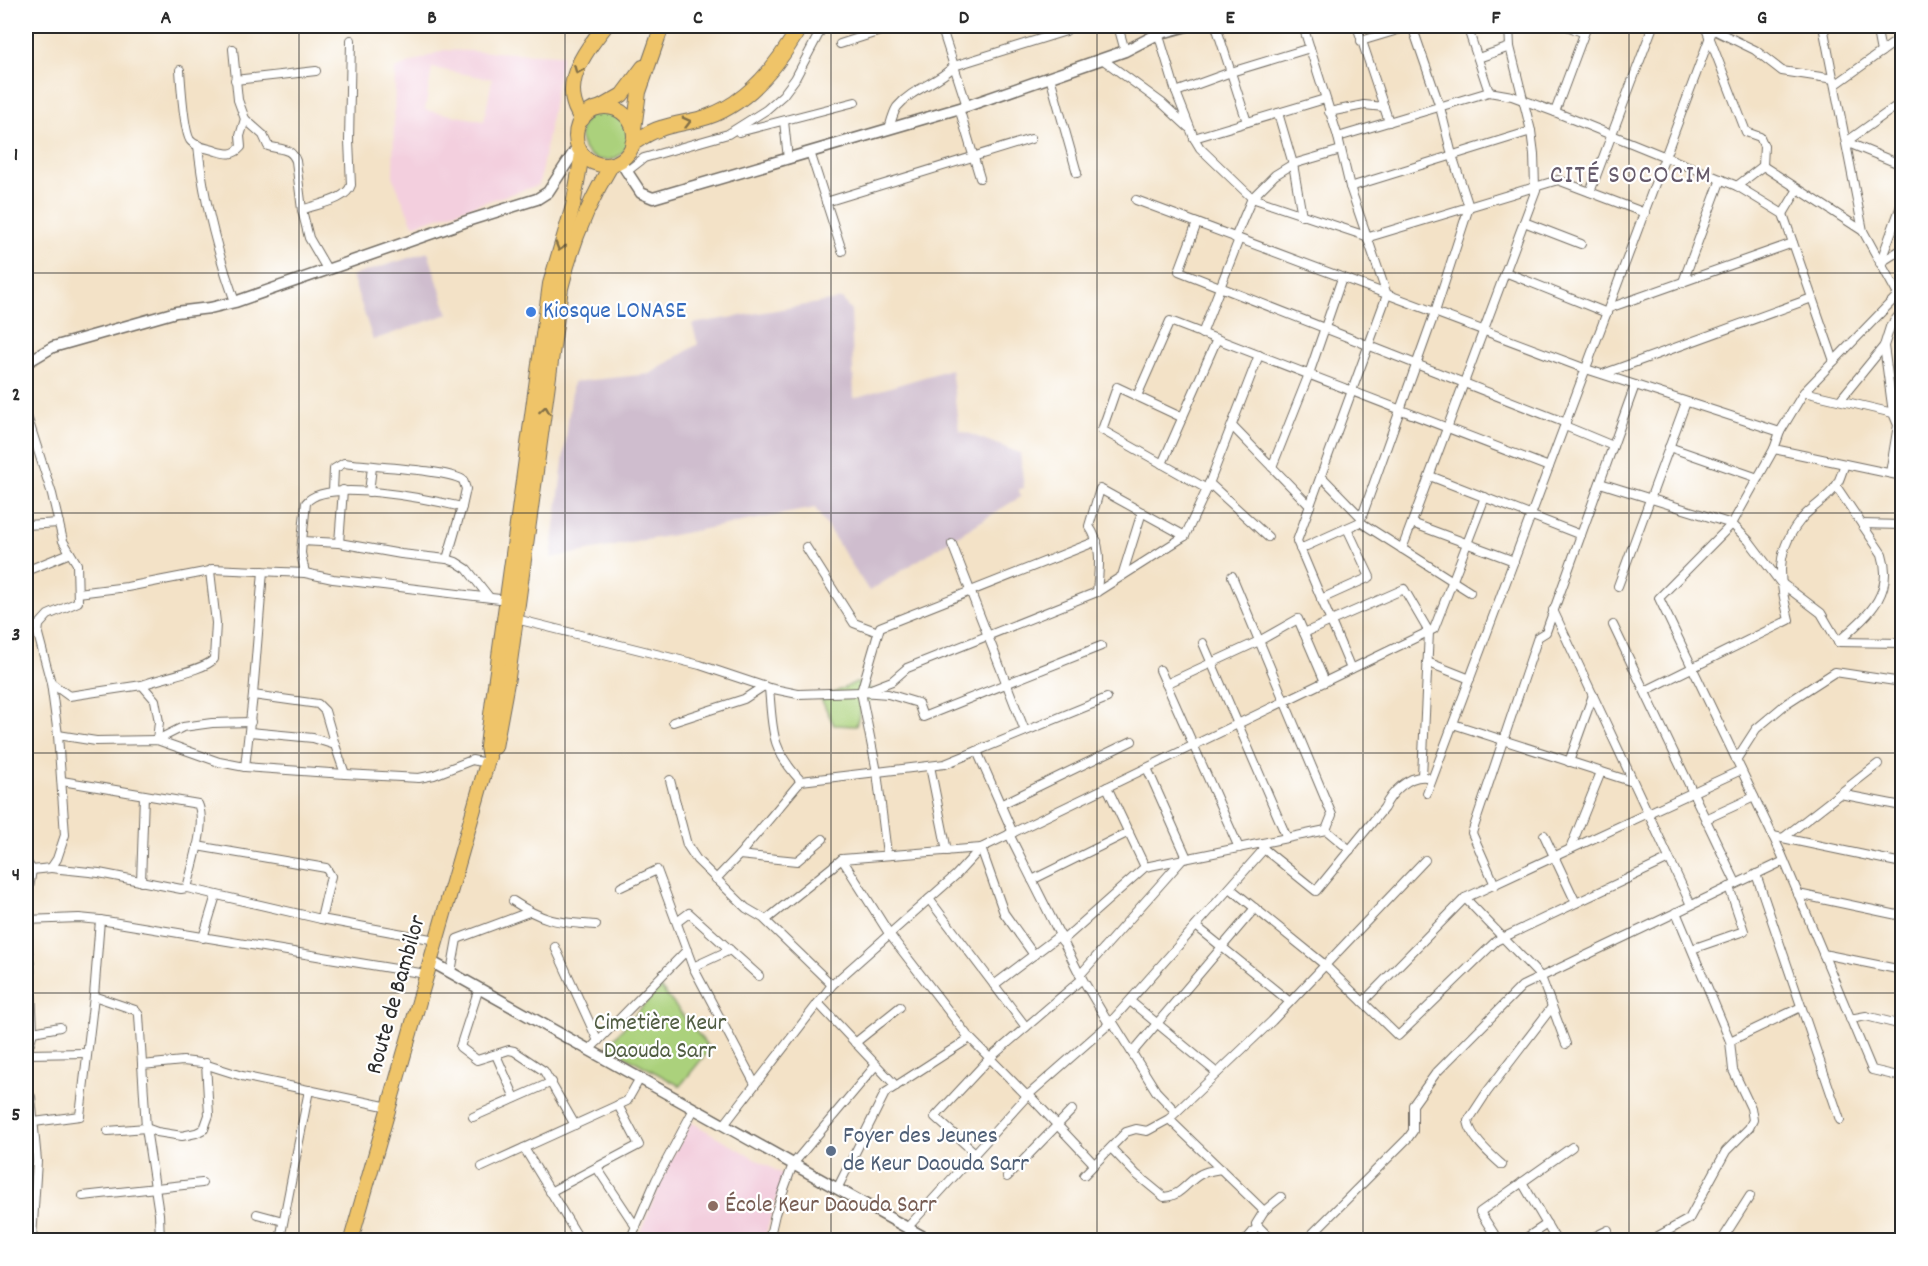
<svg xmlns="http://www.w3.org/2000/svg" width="1928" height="1266" font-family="Dekko,sans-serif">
<rect width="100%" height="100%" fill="#fff"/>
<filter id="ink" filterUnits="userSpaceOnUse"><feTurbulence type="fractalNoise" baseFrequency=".0167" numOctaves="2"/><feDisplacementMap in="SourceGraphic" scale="12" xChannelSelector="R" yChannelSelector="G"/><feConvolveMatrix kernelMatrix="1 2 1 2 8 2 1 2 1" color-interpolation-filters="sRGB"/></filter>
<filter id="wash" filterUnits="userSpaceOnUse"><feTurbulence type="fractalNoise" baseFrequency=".008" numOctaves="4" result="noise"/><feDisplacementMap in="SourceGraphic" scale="24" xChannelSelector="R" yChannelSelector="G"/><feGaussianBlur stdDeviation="1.35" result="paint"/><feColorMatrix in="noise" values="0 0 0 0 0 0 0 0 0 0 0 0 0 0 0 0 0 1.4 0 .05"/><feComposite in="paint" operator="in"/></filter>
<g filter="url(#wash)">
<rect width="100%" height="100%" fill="#f3e2c7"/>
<g fill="#f3cfde" fill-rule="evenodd">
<path d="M444,50L562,55L539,185L413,225L393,178L395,69ZM432,68L492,79L484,121L425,110Z"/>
<polygon points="691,1122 784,1175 764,1240 645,1240 638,1237 671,1159"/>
</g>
<g fill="#cfbdce">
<polygon points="428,252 448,314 373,340 352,276"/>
<polygon points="842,299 851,311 854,398 951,369 959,430 1020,453 1024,488 1019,489 1020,497 869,591 815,508 551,558 573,382 650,374 698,344 692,324"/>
</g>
<g fill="#abd17b" stroke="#6b7e53" stroke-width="1.5">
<circle cx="605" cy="135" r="25"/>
<polygon points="856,682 870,688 875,698 862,705 856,726 834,725 821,699"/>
<polygon points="660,987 710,1049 680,1086 607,1046"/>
</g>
</g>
<g filter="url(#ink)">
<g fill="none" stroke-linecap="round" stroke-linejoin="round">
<defs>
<g id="minor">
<polyline points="941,26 967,106"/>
<polyline points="1118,26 1125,51"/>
<polyline points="1156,26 1176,92 1194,138"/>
<polyline points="1216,26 1247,122"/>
<polyline points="1303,26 1338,137 1350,187 1387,295 1297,541 1351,669"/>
<polyline points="1357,26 1389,122"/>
<polyline points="1467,26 1489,92"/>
<polyline points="1509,26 1510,47 1531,131"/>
<polyline points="1567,26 1584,33"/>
<polyline points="1705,26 1746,132 1760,137 1764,146 1763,166 1737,186"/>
<polyline points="1823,26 1863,231 1902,302"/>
<polyline points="1876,26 1881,52"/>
<polyline points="1714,30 1755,50 1782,71 1834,79"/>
<polyline points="1361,41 1411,26"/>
<polyline points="840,44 896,26"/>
<path d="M233,49L238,100L245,119L263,135L268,146C280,150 291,147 296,161L302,210L309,238L327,269"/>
<polyline points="1478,58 1510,47"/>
<polyline points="1102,59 1162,103 1188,127"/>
<path d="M180,70C181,84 184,131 190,140C195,147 208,148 216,151C227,154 233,156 241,147L240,136L245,119"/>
<polyline points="1050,77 1077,173"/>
<polyline points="235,80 316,71"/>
<polyline points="1835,85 1902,37"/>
<polyline points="1176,92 1231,72 1310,48"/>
<polyline points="1325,99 1194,138 1200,148 1252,198 1369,237 1558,180 1645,213"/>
<polyline points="959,108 980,178"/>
<polyline points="1329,112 1364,105 1384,107"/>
<polyline points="1555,112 1587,26"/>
<polyline points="1278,113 1293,164 1302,216"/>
<polyline points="784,121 788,159"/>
<path d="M889,129C891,122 893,113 897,107C913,88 938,83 954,66L1066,31"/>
<polyline points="739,132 855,102"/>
<polyline points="1338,137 1489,92 1512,96 1555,112 1737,186 1783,214 1834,361"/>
<polyline points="1846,142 1902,102"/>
<polyline points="1846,142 1902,165"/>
<path d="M198,145C203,198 217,251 235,302"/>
<polyline points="810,152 842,251"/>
<polyline points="1763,166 1863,231"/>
<polyline points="626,172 644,158 728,134 766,110 783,95 795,79 823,26"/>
<polyline points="1350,187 1531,131 1534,154 1535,187"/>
<polyline points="1590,192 1653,26"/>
<polyline points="1136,200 1586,369 1780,432"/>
<polyline points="826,202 1031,139"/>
<path d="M302,210C316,204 346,201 351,185L349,141L351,40"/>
<polyline points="1783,214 1798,189"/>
<polyline points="1524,222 1581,244"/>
<polyline points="1197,223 1179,271 1566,423"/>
<polyline points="1235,238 1252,198 1275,175 1293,164 1341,150"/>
<polyline points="1880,263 1902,203"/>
<polyline points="1880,263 1902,249"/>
<polyline points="1505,272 1607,313"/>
<polyline points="1683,282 1721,179"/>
<polyline points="1898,295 1804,392 1780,432 1774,449 1732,524 1659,598 1781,853 1872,1070 1902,1077"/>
<polyline points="1609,308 1793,243"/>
<polyline points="1202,334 1239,239"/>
<polyline points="1884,346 1893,413 1898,425 1890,473"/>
<polyline points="1603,374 1812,298"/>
<polyline points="1804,392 1893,413 1902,410"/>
<polyline points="1137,396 1170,321 1549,467"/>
<polyline points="1840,400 1884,346 1890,327 1902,311"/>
<polyline points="26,413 52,494 63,541 77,564 78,602 48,615 39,625 38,634 51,683 58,735"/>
<polyline points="1183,418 1117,387 1102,430 1207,489"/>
<polyline points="1232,426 1310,506"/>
<polyline points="1565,426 1613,446"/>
<polyline points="1669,447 1758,478"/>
<polyline points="1774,449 1902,476"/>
<polyline points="1162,464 1217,339"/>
<polyline points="1272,467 1309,374 1342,278"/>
<polyline points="1321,476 1361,517"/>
<polyline points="1430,476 1581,535"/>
<polyline points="1209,483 1268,537"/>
<polyline points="1600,483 1732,524 1749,541 1780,582 1821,613 1838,642"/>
<path d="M1836,486L1882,554C1895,596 1865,617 1838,642"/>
<path d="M333,491L334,469L344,463C371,467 444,469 463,480L466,489L462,507"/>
<polyline points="369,492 372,467"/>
<polyline points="1360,522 1435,312 1469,207 1452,155 1440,107 1412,26"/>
<polyline points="1360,522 1470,592"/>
<polyline points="1412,523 1514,561"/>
<polyline points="1862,524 1902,525"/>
<polyline points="26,525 59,523"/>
<path d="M302,541L306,503C325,477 432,500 462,507L447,559"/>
<polyline points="339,543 343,490"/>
<polyline points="952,544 1025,731"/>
<polyline points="806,547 854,623 878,632"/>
<polyline points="1300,549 1360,522"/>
<polyline points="1402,549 1537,187"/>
<polyline points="26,571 70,553"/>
<polyline points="305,573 301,553 302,541 339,543 401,554 447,559 456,562 467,569 489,597"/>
<polyline points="1122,576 1142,512"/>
<polyline points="1232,576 1332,815 1326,830"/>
<polyline points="1618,586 1686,402"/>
<path d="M1097,592C1099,568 1103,546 1089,526L1100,489L1185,536"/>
<polyline points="78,593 127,587 210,571"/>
<polyline points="1321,599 1370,577 1347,528"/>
<polyline points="1553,610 1691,905"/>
<polyline points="516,619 700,665 769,688 798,694 861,692 888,694 918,703 923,717 1101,646"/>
<polyline points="1613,625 1736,883"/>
<polyline points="26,629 39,625"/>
<polyline points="1304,633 1404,589 1429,632 1422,776"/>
<polyline points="1838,642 1902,643"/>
<polyline points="1203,643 1287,838"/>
<polyline points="1427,662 1470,679"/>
<polyline points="1160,670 1239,848"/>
<polyline points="51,683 69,696 142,685 155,700 159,722 157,740"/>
<polyline points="1166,684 1259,641 1298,619 1325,682"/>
<path d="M142,685C159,678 205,670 214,659L216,623L210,571L212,569L305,573L333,579L508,600"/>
<path d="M769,688C773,731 770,748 801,781"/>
<polyline points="866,691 892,681 907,668 1097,592 1185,536 1207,489 1259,355"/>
<path d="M1645,691L1789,620C1779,578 1773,550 1805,515C1815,505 1829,497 1836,486C1840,480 1842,471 1845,464"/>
<polyline points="253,695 318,704 325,711 335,745"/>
<polyline points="673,722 744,699 764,686"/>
<polyline points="1453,724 1633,782"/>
<polyline points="250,732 313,738 335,745 345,774"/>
<polyline points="157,740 183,727 212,723 251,722"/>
<polyline points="977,751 1013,833"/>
<polyline points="1736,760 1756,729 1787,703 1835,672 1902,682"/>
<polyline points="1569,762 1593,695"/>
<polyline points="930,766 947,851"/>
<polyline points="245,767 253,695 263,571"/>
<polyline points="1147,768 1187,858"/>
<polyline points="670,780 687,845 697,860 746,908 763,918 832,985"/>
<polyline points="1107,787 1145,867"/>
<polyline points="1427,793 1714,26"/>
<polyline points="1840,794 1902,806"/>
<polyline points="1000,805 1132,741"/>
<polyline points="1706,819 1754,797"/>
<polyline points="1326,830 1350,850"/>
<polyline points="1009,834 1080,975 1109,1024"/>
<polyline points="1544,835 1576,903"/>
<polyline points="1773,836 1902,863"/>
<polyline points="1783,838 1878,764"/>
<path d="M1263,844L1264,849L1316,891L1384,808C1391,793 1408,775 1426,777"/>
<polyline points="197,846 326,868 331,876 321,919 436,940"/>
<polyline points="981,848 1004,913 1034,955"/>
<polyline points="1570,849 1601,772"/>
<polyline points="887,854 877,772 861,692 880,627 1097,541"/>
<polyline points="739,855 797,861 823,839"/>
<polyline points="842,859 890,935 967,1035 1027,1096"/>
<polyline points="26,861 32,870 26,906"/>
<path d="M51,868L99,873L181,889L187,888C192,867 207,823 198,804L62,781"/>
<polyline points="32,870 51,868 57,859 65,835 58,735 96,741 157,740 219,762 245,767 345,774 419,778 434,775 472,760 487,763"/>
<polyline points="1756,874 1840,1120"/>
<polyline points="716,879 739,855 801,781 945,764 1107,698"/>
<polyline points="1032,880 1129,832"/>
<polyline points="141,882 144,795"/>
<polyline points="1495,885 1472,833 1538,637 1546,632 1635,385"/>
<polyline points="621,887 657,870 693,967 755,1084"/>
<polyline points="187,888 321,919"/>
<polyline points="1230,888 1325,965 1398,1036 1496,941 1669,859"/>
<polyline points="1798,894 1902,916"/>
<polyline points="1465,898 1541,977 1566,1044"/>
<polyline points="929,899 1026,1027"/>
<path d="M513,901C546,923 558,922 596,925"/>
<polyline points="26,920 79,918 100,920 426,974"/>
<polyline points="766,920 842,859 981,848 1434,629 1485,497"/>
<polyline points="677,922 689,913 759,976"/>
<polyline points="1196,926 1290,1002"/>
<polyline points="26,936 30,966 33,1032"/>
<polyline points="203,938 216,895"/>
<polyline points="1062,941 1145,867 1326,830"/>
<polyline points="555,947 598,1041"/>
<polyline points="1692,949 1744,931 1729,887"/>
<polyline points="1823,954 1902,970"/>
<polyline points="693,967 730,950"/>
<polyline points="451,972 457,939 529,912"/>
<polyline points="1080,975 1182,860"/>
<polyline points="994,985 1060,935"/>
<polyline points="479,988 460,1047 477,1060 509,1050 514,1051 544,1071 575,1125"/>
<polyline points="94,996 135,1010 139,1015 146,1128 159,1214 160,1240"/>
<polyline points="1130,1001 1217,1073"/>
<polyline points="1363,1002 1465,898 1741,770"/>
<polyline points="818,1003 896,1086"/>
<polyline points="1850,1019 1866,1016 1902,1025"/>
<polyline points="1112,1021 1156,1091 1176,1112"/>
<polyline points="1730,1041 1801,1007"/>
<polyline points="855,1043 900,1007"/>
<polyline points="589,1050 687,950"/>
<polyline points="1132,1053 1255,908"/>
<polyline points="28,1054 86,1053"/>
<polyline points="496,1055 515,1098"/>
<polyline points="26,1057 33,1032 60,1027"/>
<polyline points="142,1065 183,1061 201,1063 242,1076 389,1107"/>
<polyline points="26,1090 31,1097 37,1161 32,1239"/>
<polyline points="1028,1094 1094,1164"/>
<polyline points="473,1117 552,1082"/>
<polyline points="1169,1119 1264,1211 1281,1197"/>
<polyline points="34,1122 80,1116 94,996 100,920"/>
<polyline points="724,1125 832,985 956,875 981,848"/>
<polyline points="108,1131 146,1128 157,1132 182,1136 196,1133 204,1129 209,1115 206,1063"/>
<polyline points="524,1148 580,1240"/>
<path d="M1111,1148L1136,1174L1164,1197C1182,1196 1187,1181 1201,1174C1206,1171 1215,1170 1221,1169"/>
<polyline points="975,1153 935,1117 990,1058 1082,979"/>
<path d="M1502,1165C1490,1154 1471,1138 1468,1121L1487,1092L1552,1007"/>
<polyline points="482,1167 627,1101 640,1078"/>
<polyline points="597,1168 636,1227"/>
<polyline points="1084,1175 1126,1132 1136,1129 1147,1131 1169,1119 1272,1021 1425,860"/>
<polyline points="1007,1177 1072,1110"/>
<polyline points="1522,1182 1556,1240"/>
<polyline points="837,1189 885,1093 970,1038"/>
<polyline points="550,1192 639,1145 618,1105"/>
<polyline points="83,1196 202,1183"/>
<polyline points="1264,1211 1256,1224 1272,1240"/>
<polyline points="257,1214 283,1221"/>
<polyline points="907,1228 1027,1096 1109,1024 1264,849"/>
<polyline points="26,1238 44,1240"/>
<polyline points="280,1239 309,1090"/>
<polyline points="630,1240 656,1180 694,1109"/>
<polyline points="769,1240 775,1214 793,1164 876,1065"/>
<polyline points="1246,1240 1258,1226"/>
<polyline points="1306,1240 1408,1138 1413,1131 1413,1105 1436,1073 1522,986 1784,861"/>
<polyline points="1498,1240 1480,1212 1572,1147"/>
<polyline points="1523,1240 1547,1224"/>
<polyline points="1588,1240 1608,1230"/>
<polyline points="1651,1240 1689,1219 1726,1151 1749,1128 1753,1120 1751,1108 1733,1070 1730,1041 1676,912"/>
<polyline points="1722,1240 1750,1196"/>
</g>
<g id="tertiary">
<polyline points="620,161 641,193 653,198 967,106 1125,51 1158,34 1187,26"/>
<polyline points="26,363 53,347 176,312 210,308 235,302 470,220 537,199 548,192 578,146"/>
<polyline points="430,961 929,1240"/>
</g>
<g id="primary">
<polyline points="601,107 622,95 643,67"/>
<circle cx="605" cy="136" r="29"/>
<polyline points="634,129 639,92 662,26"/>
<path d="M495,747L508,677L561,288C572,243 588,203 612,164"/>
<polyline points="489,757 487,747 489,729 550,284 573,206 582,154"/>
<polyline points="351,1240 487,763"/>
</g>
<g id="motorway">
<path d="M582,119C558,86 584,53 605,26"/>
<path d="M633,143C642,137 651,131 662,128C677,123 692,122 707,117C750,102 779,64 800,26"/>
</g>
</defs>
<use href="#minor" stroke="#716b62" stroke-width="10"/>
<use href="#tertiary" stroke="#716b62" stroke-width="13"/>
<use href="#primary" stroke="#716b62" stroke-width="16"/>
<use href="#motorway" stroke="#716b62" stroke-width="17"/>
<use href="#minor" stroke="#fff" stroke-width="8"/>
<use href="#tertiary" stroke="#fff" stroke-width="10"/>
<use href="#primary" stroke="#efc469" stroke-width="14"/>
<use href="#motorway" stroke="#efc469" stroke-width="15"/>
</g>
<defs><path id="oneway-chevron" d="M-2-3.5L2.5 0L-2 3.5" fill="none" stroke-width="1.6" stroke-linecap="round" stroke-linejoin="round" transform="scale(1.5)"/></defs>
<g stroke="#837047">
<use href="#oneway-chevron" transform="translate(578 70) rotate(112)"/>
<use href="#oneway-chevron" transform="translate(687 122) rotate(-15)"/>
<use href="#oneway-chevron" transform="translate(560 247) rotate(107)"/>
<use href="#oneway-chevron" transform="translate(545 410) rotate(-81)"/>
</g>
</g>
<path fill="none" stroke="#2b2b2b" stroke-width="1.5" stroke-opacity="0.55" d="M299,26V1240M565,26V1240M831,26V1240M1097,26V1240M1363,26V1240M1629,26V1240M26,273H1902M26,513H1902M26,753H1902M26,993H1902"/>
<circle fill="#3f7fe0" stroke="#fff" stroke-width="2" cx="531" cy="312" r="6"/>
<circle fill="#5c6f8a" stroke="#fff" stroke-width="2" cx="831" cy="1151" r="6"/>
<circle fill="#8d6e63" stroke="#fff" stroke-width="2" cx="713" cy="1206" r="6"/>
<g text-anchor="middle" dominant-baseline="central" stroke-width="4.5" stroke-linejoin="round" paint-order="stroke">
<g font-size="24" fill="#366cbe" stroke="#fff" text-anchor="start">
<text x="543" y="312">Kiosque LONASE</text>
</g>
<g font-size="24" fill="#2b2b2b" stroke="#fff">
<text transform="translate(397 995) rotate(-74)">Route de Bambilor</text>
</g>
<g font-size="24" fill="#515d43" stroke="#fff">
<text x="660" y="1024">Cimetière Keur<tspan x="660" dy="28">Daouda Sarr</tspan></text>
</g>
<g font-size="24" fill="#4e5e75" stroke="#fff" text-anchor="start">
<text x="843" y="1137">Foyer des Jeunes<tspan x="843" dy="28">de Keur Daouda Sarr</tspan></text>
</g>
<g font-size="24" fill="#785e54" stroke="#fff" text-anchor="start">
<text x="725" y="1206">École Keur Daouda Sarr</text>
</g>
<g font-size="27" letter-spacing="1.5" fill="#655a6b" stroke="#fff">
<text x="1631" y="176">CITÉ SOCOCIM</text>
</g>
</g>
<rect width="1928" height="1266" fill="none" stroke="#fff" stroke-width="66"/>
<rect x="33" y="33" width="1862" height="1200" fill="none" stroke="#2b2b2b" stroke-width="2"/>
<g font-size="20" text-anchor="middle" font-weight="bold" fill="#2b2b2b">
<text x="166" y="23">A</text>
<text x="432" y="23">B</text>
<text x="698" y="23">C</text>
<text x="964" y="23">D</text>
<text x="1230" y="23">E</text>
<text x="1496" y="23">F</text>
<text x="1762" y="23">G</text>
<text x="16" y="160">1</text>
<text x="16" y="400">2</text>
<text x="16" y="640">3</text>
<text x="16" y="880">4</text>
<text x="16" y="1120">5</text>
</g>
</svg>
